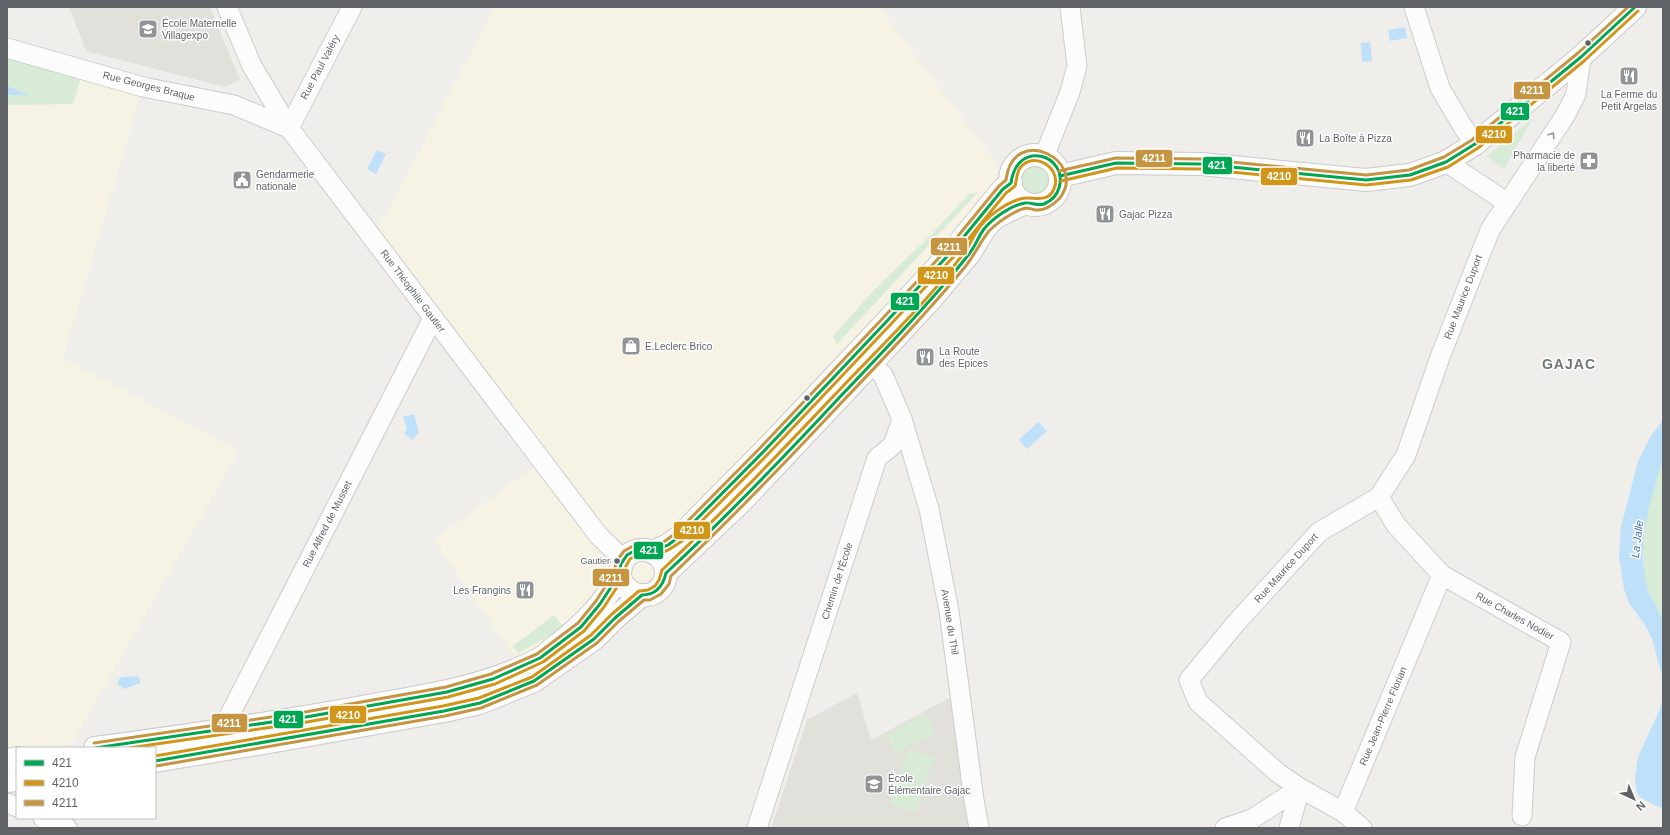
<svg xmlns="http://www.w3.org/2000/svg" width="1670" height="835" font-family="Helvetica,sans-serif">
<rect width="100%" height="100%" fill="#efeeea"/>
<g fill="#f7f3e4">
<polygon points="495,7 879,7 997,164 997,186 712,520 613,613 531,674 514,656 434,540 541,461 374,237"/>
<polygon points="7,54 143,87 63,358 239,451 73,742 53,748 17,748 7,762"/>
</g>
<g fill="#e2e0da">
<polygon points="69,7 210,7 240,80 225,87 86,51"/>
<polygon points="857,693 871,740 951,697 969,828 771,828 807,720"/>
</g>
<g fill="#d8ebd6">
<polygon points="7,54 83,71 73,104 7,105"/>
<polygon points="1533,118 1504,169 1487,156"/>
<circle cx="1035" cy="180" r="14"/>
<polygon points="978,192 837,344 833,336 875,289 931,235 969,194"/>
<path d="M1663,458V620C1658,610 1651,600 1648,590C1637,551 1648,495 1663,458Z"/>
<polygon points="554,615 564,628 518,653 513,646"/>
<polygon points="925,714 935,733 896,753 886,735"/>
<polygon points="908,749 934,757 916,813 890,804"/>
</g>
<g fill="#bfe0f9">
<polygon points="1405,27 1407,38 1390,41 1388,30"/>
<polygon points="1370,42 1372,61 1362,62 1361,43"/>
<polygon points="7,86 29,95 7,95"/>
<polygon points="377,150 386,154 376,174 367,169"/>
<polygon points="414,414 419,433 412,440 404,433 407,430 403,417"/>
<polygon points="1663,420 1663,458 1649,507 1644,534 1643,563 1648,591 1663,620 1663,808 1656,806 1641,798 1637,793 1635,778 1638,757 1660,709 1663,698 1662,675 1652,639 1645,625 1629,603 1624,589 1619,556 1621,527 1638,461 1651,436"/>
<polygon points="1038,422 1047,431 1027,449 1019,440"/>
<polygon points="137,676 140,679 140,683 125,689 118,685 118,680 122,677"/>
</g>
<g fill="none" stroke-linecap="round" stroke-linejoin="round">
<defs>
<g id="minor">
<polyline points="227,7 252,66 289,128 599,536 624,560"/>
<polyline points="1414,7 1440,88 1463,127 1475,144"/>
<polyline points="7,48 143,87 234,105 289,128 352,7"/>
<polyline points="1044,157 1070,92 1077,66 1070,7"/>
<polyline points="1446,162 1506,202"/>
<polyline points="902,419 929,509 949,611 974,800 979,828"/>
<polyline points="1379,497 1396,525 1442,575 1561,642 1525,757 1522,816"/>
<polyline points="222,730 433,318"/>
<polyline points="7,803 17,807"/>
<polyline points="1343,812 1362,828"/>
<polyline points="43,818 67,828"/>
<polyline points="757,828 877,458 893,445 902,419 883,375 860,354"/>
<polyline points="1225,828 1252,819 1300,788 1278,773 1198,702 1189,680 1236,623 1319,532 1379,497 1406,455 1440,357 1490,230 1566,114 1576,94 1581,57"/>
<polyline points="1289,828 1300,788 1343,812 1442,575"/>
</g>
<g id="secondary">
<circle cx="1035" cy="180" r="25"/>
<polyline points="1060,176 1116,163 1201,164 1366,180 1410,175 1446,162 1475,144 1581,57 1635,7"/>
<polyline points="652,552 668,545 679,537 765,450 887,321 953,250 1003,189 1011,183"/>
<polyline points="666,573 742,501 871,364 933,297 970,253 985,228 996,217 1025,203"/>
<path d="M95,748C184,736 274,723 362,707C423,696 484,688 539,659C545,656 550,650 556,646C579,628 605,604 618,577C622,569 620,561 628,555C642,543 664,553 666,571C668,598 629,607 619,575"/>
<polyline points="7,760 17,758"/>
<polyline points="155,761 287,739 444,711 480,703 534,681 594,639 615,618 642,595"/>
<polyline points="7,781 17,780"/>
</g>
</defs>
<use href="#minor" stroke="#cbcccc" stroke-width="21"/>
<use href="#secondary" stroke="#cacacb" stroke-width="24"/>
<use href="#minor" stroke="#fdfcfc" stroke-width="19"/>
<use href="#secondary" stroke="#fdfcfc" stroke-width="22"/>
<defs>
<g id="bus-1">
<polyline points="1060,176 1116,163 1201,164 1366,180 1410,175 1446,162 1475,144 1581,57 1635,7"/>
<path d="M95,748L306,717L447,692L493,679L540,658L581,627L600,604L619,575L621,564L627,555L636,550H647L652,552L668,545L679,537L765,450L887,321L953,250L1003,189L1011,183C1017,138 1069,155 1059,188C1057,195 1051,201 1044,204C1037,206 1031,202 1025,203C1011,205 992,219 984,229C978,237 975,247 969,254C961,264 954,273 946,282C911,323 874,361 838,399C782,459 726,518 666,573C663,586 656,595 642,595L615,618L594,639L534,681L480,703L444,711L155,761"/>
</g>
<g id="bus-2">
<polyline points="1061,181 1117,168 1201,169 1366,185 1411,180 1448,167 1478,148 1584,61 1638,11"/>
<path d="M129,748L307,722L448,697L495,684L543,662L584,631L604,607L623,578L626,566L630,559L637,555L654,557L670,549L682,541L769,453L891,324L957,253L1006,193L1015,186C1017,180 1016,174 1020,168C1033,151 1060,166 1055,186C1049,206 1033,195 1020,199C1004,204 986,217 977,231C973,237 970,244 966,250C931,298 886,341 845,384C785,447 726,510 662,570L659,580L655,586L648,590L639,591L612,614L591,635L532,677L479,698L443,706L155,756"/>
</g>
<g id="bus-3">
<polyline points="1059,171 1116,158 1201,159 1366,175 1409,170 1444,157 1472,140 1578,53 1628,7"/>
<path d="M94,743L305,712L446,687L491,674L537,654L578,623L596,601L614,573L616,562L624,551L635,545L652,547L665,541L676,533L761,447L883,318L949,247L999,186L1006,180C1013,122 1090,161 1059,199C1053,205 1044,211 1035,210C1032,209 1029,208 1026,208C1020,209 1015,212 1010,215C1003,219 995,225 989,231C980,242 974,256 965,267C926,314 884,358 842,402C786,462 730,520 671,576L669,584L661,594L650,600H644L618,622L597,643L537,685L481,708L445,716L156,766"/>
</g>
</defs>
<use href="#bus-1" stroke="#fff" stroke-width="6"/>
<use href="#bus-2" stroke="#fff" stroke-width="6"/>
<use href="#bus-3" stroke="#fff" stroke-width="6"/>
<use href="#bus-1" stroke="#00a651" stroke-width="3"/>
<use href="#bus-2" stroke="#d1951a" stroke-width="3"/>
<use href="#bus-3" stroke="#c69542" stroke-width="3"/>
</g>
<defs><path id="oneway-chevron" d="M-2-3.5L2.5 0L-2 3.5" fill="none" stroke-width="1.6" stroke-linecap="round" stroke-linejoin="round"/></defs>
<use stroke="#96999c" href="#oneway-chevron" transform="translate(1552 135) rotate(-56)"/>
<defs>
<symbol id="school-square" viewBox="-11 -11 22 22"><rect x="-9" y="-9" width="18" height="18" rx="4" fill="#919496" stroke="#fff"/><path d="M0-5L7-2L0 1L-7-2ZM-4 1L0 2.5L4 1V4Q0 6-4 4Z" fill="#fff"/></symbol>
<symbol id="restaurant-square" viewBox="-11 -11 22 22"><rect x="-9" y="-9" width="18" height="18" rx="4" fill="#919496" stroke="#fff"/><path d="M-5-6h1v4h1v-4h1v4h1v-4h1v5L-1.5 .5V6h-2V.5L-5-1ZM5-6V6H3V1.5H1.5Q1.5-4 5-6Z" fill="#fff"/></symbol>
<symbol id="pharmacy-square" viewBox="-11 -11 22 22"><rect x="-9" y="-9" width="18" height="18" rx="4" fill="#919496" stroke="#fff"/><path d="M-2-6h4v4h4v4h-4v4h-4v-4h-4v-4h4Z" fill="#fff"/></symbol>
<symbol id="civic-square" viewBox="-11 -11 22 22"><rect x="-9" y="-9" width="18" height="18" rx="4" fill="#919496" stroke="#fff"/><path d="M-.6-6.5H3V-4.5H.6V-3L4-1V1h2V6H-6V1h2V-1L-.6-3ZM-1.2 2.5V6h2.4V2.5Z" fill="#fff"/></symbol>
<symbol id="shop-square" viewBox="-11 -11 22 22"><rect x="-9" y="-9" width="18" height="18" rx="4" fill="#919496" stroke="#fff"/><path d="M-5-2.5h2.3a2.7 3.5 0 0 1 5.4 0H5L5.5 6h-11ZM-1.5-2.5h3a1.5 2.3 0 0 0-3 0Z" fill="#fff"/></symbol>
</defs>
<g fill-rule="evenodd">
<use href="#school-square" x="137" y="18" width="22" height="22"/>
<use href="#restaurant-square" x="1618" y="65" width="22" height="22"/>
<use href="#restaurant-square" x="1294" y="127" width="22" height="22"/>
<use href="#pharmacy-square" x="1578" y="150" width="22" height="22"/>
<use href="#civic-square" x="231" y="169" width="22" height="22"/>
<use href="#restaurant-square" x="1094" y="203" width="22" height="22"/>
<use href="#shop-square" x="620" y="335" width="22" height="22"/>
<use href="#restaurant-square" x="914" y="346" width="22" height="22"/>
<use href="#restaurant-square" x="514" y="579" width="22" height="22"/>
<use href="#school-square" x="863" y="773" width="22" height="22"/>
</g>
<g fill="#5f6368" stroke="#fff" stroke-width="1.5">
<circle cx="1588" cy="43" r="3.5"/>
<circle cx="807" cy="398" r="3.5"/>
<circle cx="617" cy="561" r="3.5"/>
</g>
<g text-anchor="middle" dominant-baseline="central" stroke-width="3" stroke-linejoin="round" paint-order="stroke">
<g font-size="9" fill="#5f6368" stroke="#fff" text-anchor="end">
<text x="610" y="561">Gautier</text>
</g>
<g font-size="10" fill="#5f6368" stroke="#fff" text-anchor="start">
<text x="162" y="23">École Maternelle<tspan x="162" dy="12">Villagexpo</tspan></text>
<text x="1629" y="94" text-anchor="middle">La Ferme du<tspan x="1629" dy="12">Petit Argelas</tspan></text>
<text x="1319" y="138">La Boîte à Pizza</text>
<text x="1575" y="155" text-anchor="end">Pharmacie de<tspan x="1575" dy="12">la liberté</tspan></text>
<text x="256" y="174">Gendarmerie<tspan x="256" dy="12">nationale</tspan></text>
<text x="1119" y="214">Gajac Pizza</text>
<text x="645" y="346">E.Leclerc Brico</text>
<text x="939" y="351">La Route<tspan x="939" dy="12">des Epices</tspan></text>
<text x="511" y="590" text-anchor="end">Les Frangins</text>
<text x="888" y="778">École<tspan x="888" dy="12">Élémentaire Gajac</tspan></text>
</g>
<g font-size="10" fill="#5f6368" stroke="#fff">
<text transform="translate(320 67) rotate(-62)">Rue Paul Valéry</text>
<text transform="translate(149 86) rotate(14)">Rue Georges Braque</text>
<text transform="translate(413 291) rotate(53)">Rue Théophile Gautier</text>
<text transform="translate(1463 297) rotate(-69)">Rue Maurice Duport</text>
<text transform="translate(327 524) rotate(-63)">Rue Alfred de Musset</text>
<text transform="translate(1286 568) rotate(-48)">Rue Maurice Duport</text>
<text transform="translate(837 581) rotate(-72)">Chemin de l'École</text>
<text transform="translate(1515 616) rotate(29)">Rue Charles Nodier</text>
<text transform="translate(950 622) rotate(81)">Avenue du Thil</text>
<text transform="translate(1383 716) rotate(-67)">Rue Jean-Pierre Florian</text>
</g>
<g font-size="11" font-style="italic" fill="#4174aa" stroke="#fff">
<text transform="translate(1637 539) rotate(-83)">La Jalle</text>
</g>
<g font-size="14" font-weight="bold" letter-spacing="1" fill="#70757a" stroke="#fff">
<text x="1569" y="364">GAJAC</text>
</g>
</g>
<g stroke="#fff" stroke-width="1.5">
<rect x="1513" y="81" width="38" height="19" rx="4" fill="#c69542"/>
<rect x="1500" y="102" width="30" height="19" rx="4" fill="#00a651"/>
<rect x="1475" y="125" width="38" height="19" rx="4" fill="#d1951a"/>
<rect x="1135" y="149" width="38" height="19" rx="4" fill="#c69542"/>
<rect x="1202" y="156" width="31" height="19" rx="4" fill="#00a651"/>
<rect x="1260" y="167" width="38" height="19" rx="4" fill="#d1951a"/>
<rect x="930" y="237" width="38" height="19" rx="4" fill="#c69542"/>
<rect x="917" y="266" width="38" height="19" rx="4" fill="#d1951a"/>
<rect x="890" y="292" width="30" height="19" rx="4" fill="#00a651"/>
<rect x="673" y="521" width="38" height="19" rx="4" fill="#d1951a"/>
<rect x="633" y="541" width="31" height="19" rx="4" fill="#00a651"/>
<rect x="592" y="568" width="38" height="19" rx="4" fill="#c69542"/>
<rect x="329" y="705" width="38" height="19" rx="4" fill="#d1951a"/>
<rect x="273" y="710" width="31" height="19" rx="4" fill="#00a651"/>
<rect x="211" y="713" width="37" height="20" rx="4" fill="#c69542"/>
</g>
<g font-size="11" text-anchor="middle" font-weight="bold" fill="#fff">
<text x="1532" y="94">4211</text>
<text x="1515" y="115">421</text>
<text x="1494" y="138">4210</text>
<text x="1154" y="162">4211</text>
<text x="1217" y="169">421</text>
<text x="1279" y="180">4210</text>
<text x="949" y="251">4211</text>
<text x="936" y="279">4210</text>
<text x="905" y="305">421</text>
<text x="692" y="534">4210</text>
<text x="649" y="554">421</text>
<text x="611" y="582">4211</text>
<text x="348" y="719">4210</text>
<text x="288" y="723">421</text>
<text x="229" y="727">4211</text>
</g>
<rect width="1670" height="835" fill="none" stroke="#5f6368" stroke-width="16"/>
<rect x="16" y="747" width="140" height="72" fill="#ffffff" stroke="#bfc1c3"/>
<rect x="24" y="760" width="20" height="6" fill="#00a651" stroke="#bfc1c3"/>
<text x="52" y="767" font-size="12" fill="#5f6368">421</text>
<rect x="24" y="780" width="20" height="6" fill="#d1951a" stroke="#bfc1c3"/>
<text x="52" y="787" font-size="12" fill="#5f6368">4210</text>
<rect x="24" y="800" width="20" height="6" fill="#c69542" stroke="#bfc1c3"/>
<text x="52" y="807" font-size="12" fill="#5f6368">4211</text>
<g transform="translate(1634 799) rotate(136)" stroke="#ffffff" stroke-width="3" paint-order="stroke">
<path d="M0-3L7 15L0 10L-7 15Z" fill="#5f6368"/>
<text y="-6" font-size="11" font-weight="bold" text-anchor="middle" fill="#5f6368">N</text>
</g>
</svg>
